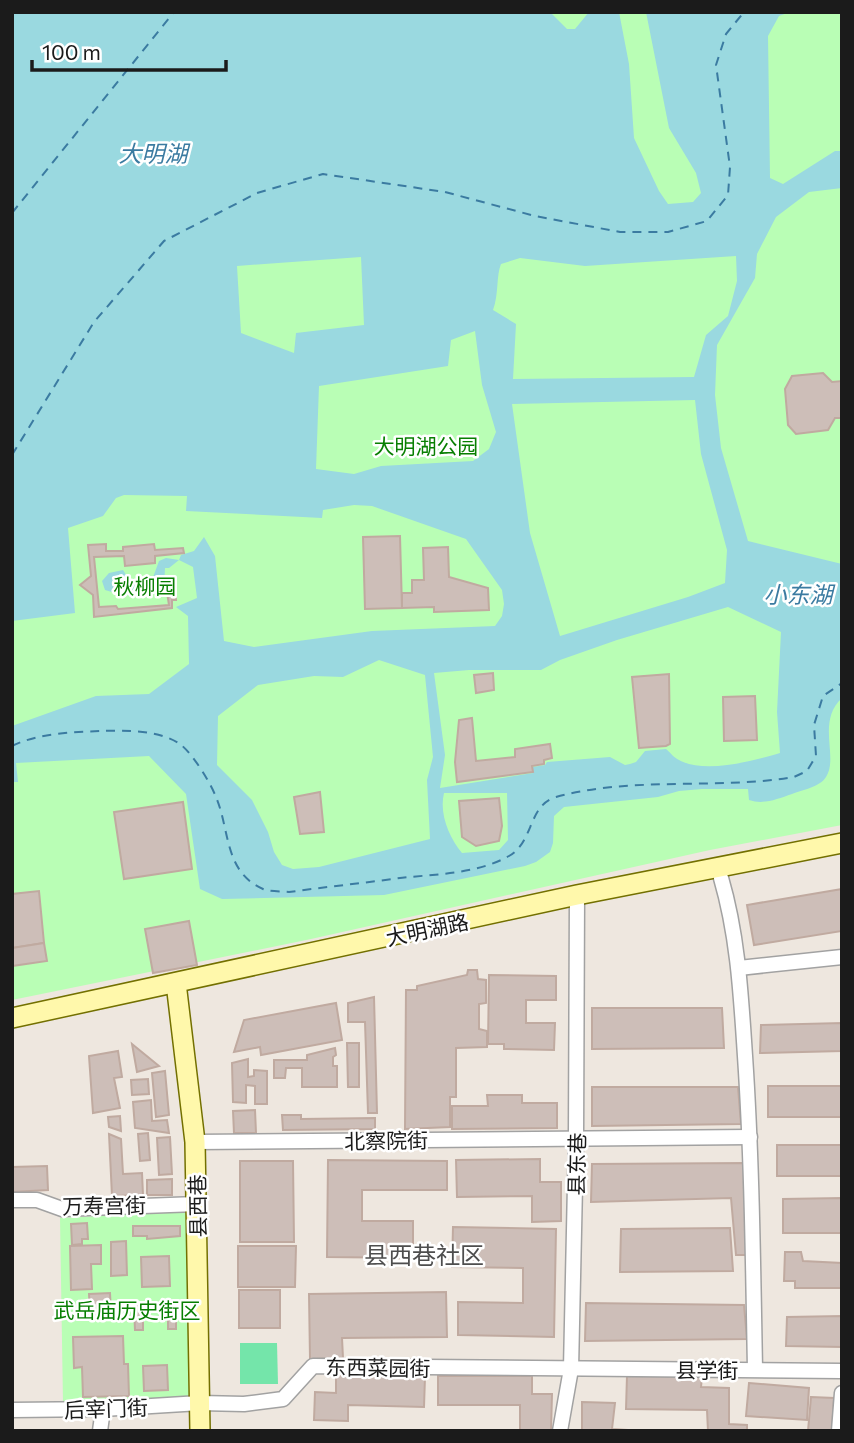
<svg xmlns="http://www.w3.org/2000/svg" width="854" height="1443" font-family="Commissioner,'Noto Sans SC',sans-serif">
<rect width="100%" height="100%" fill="#eee7df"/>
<g fill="#b9feb5">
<polygon points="12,12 842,12 842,825 710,850 311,939 12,1000"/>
<polygon points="189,1212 195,1400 63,1402 60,1218"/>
</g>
<polygon fill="#74e5aa" points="240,1343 277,1343 278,1384 240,1384"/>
<path fill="#9ad9e0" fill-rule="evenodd" d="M12,12H550L567,29H575L589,12H619L629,64L634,138L659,191L668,204L693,202L701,193L696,173L669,128L646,12H790L779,16L768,36L770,178L783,184L835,151H842V188L809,192L776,217L757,254L755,278L717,345L715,395L721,448L748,541L842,564V698C816,722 839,757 826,777C820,787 802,790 792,794C777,799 764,805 749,800L748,789H702L679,791L658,797L564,807L554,816L553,843L550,852L536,862L525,866L384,895L222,899L200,889L186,794L149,756L16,763L18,782H12V726L96,696L149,694L189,664L188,616L176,607L197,598L193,567L179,560L169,568H165L164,588L161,591L122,595L105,590L102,581L109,573L123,570L130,581L152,580L159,561L166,558L179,560L181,555L194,551L204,537L215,556L224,641L254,647L372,631L495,626L502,616L504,604L502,590L466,539L372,506L354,505L323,510L322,518L186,511L187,496L124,495L116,498L103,516L68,528L75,613L12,621ZM736,256L737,281L728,316L706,335L694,377L513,379L516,324L493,310C499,294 496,276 501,264L520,258L585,266ZM361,257L364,325L296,333L294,353L241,333L237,266ZM475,331L482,385L496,432L489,449L473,461L381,466L354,474L316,469L319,386L448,366L451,340ZM695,400L701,454L727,550L725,583L688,597L560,636L530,533L512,404ZM728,607L781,632L777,712L780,753C754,761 704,774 679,760C674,758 670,752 666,749L645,751L636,762L630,764L625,765L610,757L547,762L545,765L533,767V773L440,788L445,755L434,673L469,670H541L560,660L617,640ZM379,660L425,675L433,757L427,780L430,839L319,867L293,869L282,865L274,852L268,832L252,800L217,765L218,716L258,685L314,676L343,677ZM444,793H507L508,840L499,850L462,853C449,837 439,814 444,793Z"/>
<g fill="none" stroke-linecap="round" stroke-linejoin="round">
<g stroke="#3b7ba1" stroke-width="2" stroke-dasharray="9 7" stroke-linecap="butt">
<polyline points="12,213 174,12"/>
<polyline points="12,455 94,322 164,241 257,193 323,174 445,192 535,216 620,232 668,232 707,221 728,195 730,167 716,65 726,34 744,12"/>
<path d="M12,746C38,733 73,732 102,731C125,730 159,730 180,744C193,754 210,782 216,797C230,830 224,872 263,889C270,892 281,891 289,892C326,887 363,883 400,878C436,874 477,874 509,856C534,842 528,805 556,797C631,776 717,790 794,777L807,771L816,756L814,725L823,696L842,683"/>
</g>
</g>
<g fill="#cdbeb8" stroke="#c0aaa0" stroke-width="2">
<polygon points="823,373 832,382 842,381 842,418 835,418 828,430 796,434 788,425 785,389 792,376"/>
<polygon points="400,536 402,608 365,609 363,537"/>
<polygon points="106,544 106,551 123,551 123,547 154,544 155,550 183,548 184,553 155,556 155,563 125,566 124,556 94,557 99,607 116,606 118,609 169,605 166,586 174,584 176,600 172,600 172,608 94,617 93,595 80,585 91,576 88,545"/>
<polygon points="448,547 449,577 488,588 489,610 434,612 434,607 402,608 402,593 412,593 412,580 424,580 423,548"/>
<polygon points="493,673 494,690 476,693 474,675"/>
<polygon points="669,674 670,744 666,746 639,748 632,677"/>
<polygon points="755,696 757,740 724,741 723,697"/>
<polygon points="472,718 476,761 515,757 515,749 550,744 552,758 544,760 544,764 532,766 533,772 457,782 455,762 459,720"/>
<polygon points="320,792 324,832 300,834 294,797"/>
<polygon points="499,798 502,826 499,841 476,846 462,837 459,801"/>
<polygon points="183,802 192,869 124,879 114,812"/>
<polygon points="842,889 842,931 754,945 747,905"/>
<polygon points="39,891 44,943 12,948 12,894"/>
<polygon points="189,921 197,965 153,973 145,929"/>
<polygon points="44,943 47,961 12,966 12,948"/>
<polygon points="468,970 477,970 478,979 486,980 486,1003 479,1004 479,1029 487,1031 487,1047 456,1048 456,1097 450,1097 450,1127 405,1129 406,990 417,990 417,986 467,975"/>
<polygon points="489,975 556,976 556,1000 526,1000 526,1023 555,1023 554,1050 504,1049 504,1044 488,1044"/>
<polygon points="374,997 377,1113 368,1113 365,1022 348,1022 348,1003"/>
<polygon points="336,1003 342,1040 261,1055 260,1047 234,1052 244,1020"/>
<polygon points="592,1008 722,1008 724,1048 592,1049"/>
<polygon points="842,1023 842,1051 760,1053 761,1025"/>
<polygon points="347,1043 359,1043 359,1087 348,1087"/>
<polygon points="132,1044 159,1066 137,1072"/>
<polygon points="335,1048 336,1055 333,1057 333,1066 337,1066 337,1087 302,1087 302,1068 286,1068 285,1078 274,1078 274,1060 307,1060 307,1055"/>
<polygon points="118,1051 122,1077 114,1078 120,1108 93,1113 89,1056"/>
<polygon points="248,1059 248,1077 254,1076 254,1070 267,1071 267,1104 255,1104 255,1086 246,1085 246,1103 233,1102 232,1063"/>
<polygon points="165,1071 169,1115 156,1117 152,1073"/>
<polygon points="148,1079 149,1094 132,1095 131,1080"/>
<rect x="768" y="1086" width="74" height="31"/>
<polygon points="592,1087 738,1087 741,1124 592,1126"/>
<polygon points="487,1095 522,1095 522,1103 557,1103 557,1128 452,1129 452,1106 488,1106"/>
<polygon points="151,1100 152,1121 167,1120 169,1133 135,1128 133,1102"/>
<polygon points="255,1110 256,1133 234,1133 233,1111"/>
<polygon points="282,1115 301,1115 301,1119 375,1118 375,1129 283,1130"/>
<polygon points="120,1116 121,1131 109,1127 108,1117"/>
<polygon points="148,1133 150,1160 140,1161 138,1134"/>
<polygon points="109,1134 121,1139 123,1174 142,1173 143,1195 112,1196"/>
<polygon points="170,1137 172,1174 159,1175 157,1138"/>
<rect x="777" y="1145" width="65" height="31"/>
<polygon points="540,1159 540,1182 561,1182 561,1221 532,1222 532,1196 457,1197 456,1160"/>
<polygon points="328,1160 447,1161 447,1190 362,1190 362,1221 413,1221 413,1258 327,1257"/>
<polygon points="240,1161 293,1161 294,1242 240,1242"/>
<polygon points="745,1163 748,1255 736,1255 731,1198 591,1202 592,1164"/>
<polygon points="47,1166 48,1190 12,1192 12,1167"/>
<polygon points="172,1179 172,1195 147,1195 147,1180"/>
<polygon points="842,1198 842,1233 783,1233 783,1199"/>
<polygon points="87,1223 88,1239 82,1239 82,1244 72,1245 71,1224"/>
<polygon points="133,1226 180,1226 180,1236 147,1239 147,1236 133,1236"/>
<polygon points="453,1227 556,1229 554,1337 458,1335 458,1302 523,1303 523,1268 452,1267"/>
<polygon points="730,1228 733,1271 620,1272 621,1229"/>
<polygon points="126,1241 127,1275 111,1276 111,1242"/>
<polygon points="101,1245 101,1264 91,1264 92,1289 71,1290 70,1246"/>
<polygon points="238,1246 296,1246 295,1287 238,1287"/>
<polygon points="785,1252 801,1252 803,1261 842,1263 842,1288 795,1288 795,1281 784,1281"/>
<polygon points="169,1256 170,1286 142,1287 141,1257"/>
<rect x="239" y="1290" width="41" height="38"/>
<polygon points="446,1292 447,1337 342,1338 343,1358 310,1359 309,1294"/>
<polygon points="110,1293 111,1312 90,1313 89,1294"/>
<polygon points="586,1303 744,1305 747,1339 585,1341"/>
<rect x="168" y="1305" width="8" height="24"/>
<polygon points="134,1306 143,1306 143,1330 135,1330"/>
<polygon points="842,1316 842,1347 786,1346 787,1317"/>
<polygon points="123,1336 124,1364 128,1364 129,1396 83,1397 82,1367 74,1368 73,1337"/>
<polygon points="167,1365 168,1390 144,1391 143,1366"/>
<polygon points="336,1375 425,1377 424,1407 348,1405 348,1421 314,1420 315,1392 336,1393"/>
<polygon points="438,1376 532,1376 532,1394 552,1394 551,1431 520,1431 520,1405 438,1405"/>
<polygon points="627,1376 702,1377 701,1387 729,1388 729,1424 747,1425 747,1431 708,1431 707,1410 626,1409"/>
<polygon points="749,1383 809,1388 807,1420 746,1416"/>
<polygon points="811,1397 834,1398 832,1431 808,1431"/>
<polygon points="582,1402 615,1403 612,1429 644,1431 582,1431"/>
</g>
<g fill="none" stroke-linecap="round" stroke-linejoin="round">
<defs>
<g id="street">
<path d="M721,878C738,936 741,996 745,1056C752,1160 753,1265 755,1369"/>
<polyline points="739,968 842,957"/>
<polyline points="195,1142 750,1137"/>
<polyline points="12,1200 37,1200 62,1209 197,1204"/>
<polyline points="12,1410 103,1409 200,1403 244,1404 283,1399 313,1366 842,1371"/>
<polyline points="100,1431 103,1409"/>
<polyline points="560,1431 571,1369 576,1139 577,895"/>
<polyline points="839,1431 842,1393"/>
</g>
<g id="secondary">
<polyline points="176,983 195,1142 200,1431"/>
<polyline points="12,1018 577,895 842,843"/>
</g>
</defs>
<use href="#street" stroke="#a2a2a2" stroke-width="17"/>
<use href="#secondary" stroke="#737000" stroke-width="22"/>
<use href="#street" stroke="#fff" stroke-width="14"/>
<use href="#secondary" stroke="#fff8ab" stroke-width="19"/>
</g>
<g text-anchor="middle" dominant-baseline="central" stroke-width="5" stroke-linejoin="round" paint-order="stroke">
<g font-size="21" fill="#087f02" stroke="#fff">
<text x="426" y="445">大明湖公园</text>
<text x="145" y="585">秋柳园</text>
<text x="127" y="1309">武岳庙历史街区</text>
</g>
<g font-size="21" fill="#1b1b1b" stroke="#fff">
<text transform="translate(427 929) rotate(-12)">大明湖路</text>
<text transform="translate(386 1140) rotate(-1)">北察院街</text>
<text transform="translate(576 1164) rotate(-89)">县东巷</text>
<text transform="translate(104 1205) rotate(-1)">万寿宫街</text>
<text transform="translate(197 1206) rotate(-91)">县西巷</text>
<text transform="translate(378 1367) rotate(1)">东西菜园街</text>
<text x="707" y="1369">县学街</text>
<text transform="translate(106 1408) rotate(-2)">后宰门街</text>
</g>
<g font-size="23" font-style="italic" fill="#3b7ba1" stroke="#fff">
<text x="153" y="153">大明湖</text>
<text x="798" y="594">小东湖</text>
</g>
<g font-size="24" fill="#4e4e4e" stroke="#fff">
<text x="424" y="1254">县西巷社区</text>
</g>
</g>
<rect width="854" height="1443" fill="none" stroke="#1b1b1b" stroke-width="28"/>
<path d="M32 60v10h194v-10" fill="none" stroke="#1b1b1b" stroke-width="3.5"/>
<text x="42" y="60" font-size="21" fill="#1b1b1b" stroke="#ffffff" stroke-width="5" paint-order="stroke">100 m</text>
</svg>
